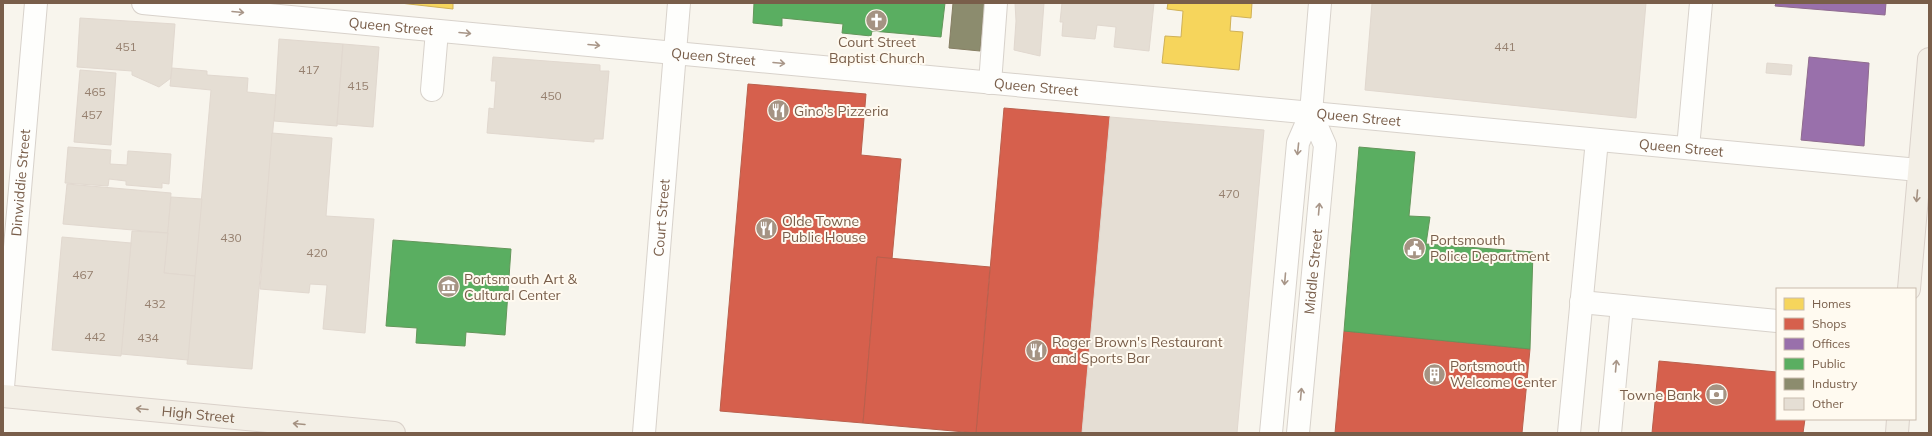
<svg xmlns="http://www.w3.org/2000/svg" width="1932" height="436" font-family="Mulish,sans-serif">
<rect width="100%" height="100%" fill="#f8f5ed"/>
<g fill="#f6d55c" stroke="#d0b157">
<polygon points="400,3 453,3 453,9"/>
<polygon points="1168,3 1252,3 1251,18 1231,16 1230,31 1243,32 1239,70 1162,63 1165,36 1181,37 1183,11 1167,9"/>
</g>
<g fill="#d6604d" stroke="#ba5f4c">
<polygon points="748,84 866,94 861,155 901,159 892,259 877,257 863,423 720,411"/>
<polygon points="1004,108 1110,117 1082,433 976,433"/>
<polygon points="877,257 990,267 976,433 863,423"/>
<polygon points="1344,331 1530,349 1522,433 1335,433"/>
<polygon points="1659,361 1777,372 1777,419 1805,419 1803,433 1652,433"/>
</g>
<g fill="#9970ab" stroke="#8f6b8e">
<polygon points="1776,3 1886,3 1885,15 1775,6"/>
<polygon points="1809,57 1869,63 1864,146 1801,140"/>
</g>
<g fill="#5aae61" stroke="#63965a">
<polygon points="754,3 945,3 941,37 872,31 871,36 842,33 843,24 782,18 782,26 753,23"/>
<polygon points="1359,147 1415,152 1409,216 1430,217 1426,244 1533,252 1530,349 1344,331"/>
<polygon points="393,240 511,249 505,335 466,332 465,346 416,343 417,328 386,326"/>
</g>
<polygon fill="#8c8c6e" stroke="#867e63" points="953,3 987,3 986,16 983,16 980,51 949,48"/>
<g fill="#e5ded4" stroke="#e1d8cf">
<polygon points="1015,3 1044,3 1040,56 1014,50 1016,21"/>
<polygon points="1062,3 1154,3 1149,51 1114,47 1116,27 1097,25 1095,39 1062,36 1063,22 1060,22"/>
<polygon points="1372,3 1646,3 1636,118 1365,90"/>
<polygon points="80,18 175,24 171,78 159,87 132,75 132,71 77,67"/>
<polygon points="279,39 343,44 337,126 274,121"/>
<polygon points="343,44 379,47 373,127 337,124"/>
<polygon points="493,57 600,65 600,71 609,71 603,139 594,139 594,142 487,133 489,108 494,109 496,81 491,81"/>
<polygon points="1767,63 1792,65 1791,75 1766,73"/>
<polygon points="172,68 207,71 207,75 248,78 247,92 276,95 252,369 187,364 211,90 170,86"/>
<polygon points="80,70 116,73 111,145 74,142"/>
<polygon points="1110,117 1264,130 1237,433 1082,433"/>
<polygon points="272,133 332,138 326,216 374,219 365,333 323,329 327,285 310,284 309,293 260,289"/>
<polygon points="68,147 111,150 110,164 127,165 128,151 171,154 169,184 162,183 162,188 126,185 126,181 109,179 108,186 65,183"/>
<polygon points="67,184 171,193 168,233 63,224"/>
<polygon points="171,197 202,199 195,276 164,273"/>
<polygon points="132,231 168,233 164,273 195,276 188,360 121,354"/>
<polygon points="62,237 131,243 121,356 52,350"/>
</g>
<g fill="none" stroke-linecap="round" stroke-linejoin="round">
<defs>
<g id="minor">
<path id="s1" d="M143,3L1929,171"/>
<polyline points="990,83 996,3"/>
<polyline points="432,90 437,31"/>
<polyline points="1688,148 1701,3"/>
<polyline points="1581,302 1777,321"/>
<path id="s2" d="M3,387L36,3"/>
<path id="s3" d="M644,433L679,3"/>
<polyline points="1271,433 1298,143 1311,113 1320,3"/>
<path id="s4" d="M1298,433L1325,145L1311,113"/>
<polyline points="1569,433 1597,140"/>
<polyline points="1610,433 1622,306"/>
</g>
<g id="major">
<polyline points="1909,289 1929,59"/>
<path id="s5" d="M3,396L394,433"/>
<polyline points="1897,433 1898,419"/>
</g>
</defs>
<use href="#minor" stroke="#d8d2cb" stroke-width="24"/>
<use href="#major" stroke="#dad1ca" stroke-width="24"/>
<use href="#minor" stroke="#fefefc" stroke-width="22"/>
<use href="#major" stroke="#f3efe6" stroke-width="22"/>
</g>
<defs><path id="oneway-shaft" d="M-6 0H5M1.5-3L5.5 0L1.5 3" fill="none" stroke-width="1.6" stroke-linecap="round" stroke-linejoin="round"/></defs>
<g stroke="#a89688">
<use href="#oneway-shaft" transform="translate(238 12) rotate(5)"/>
<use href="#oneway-shaft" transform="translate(465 33) rotate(5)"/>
<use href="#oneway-shaft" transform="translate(594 45) rotate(5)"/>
<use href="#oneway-shaft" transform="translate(779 63) rotate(5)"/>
<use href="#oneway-shaft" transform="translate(1298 149) rotate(96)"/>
<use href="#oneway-shaft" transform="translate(1319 209) rotate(-85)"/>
<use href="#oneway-shaft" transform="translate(1285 279) rotate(95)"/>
<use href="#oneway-shaft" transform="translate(1616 366) rotate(-85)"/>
<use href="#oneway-shaft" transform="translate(1301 394) rotate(-85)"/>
</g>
<g stroke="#a49181">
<use href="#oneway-shaft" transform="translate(1917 196) rotate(95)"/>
<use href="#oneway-shaft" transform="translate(142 409) rotate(-175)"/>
<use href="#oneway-shaft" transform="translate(299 424) rotate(-175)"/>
</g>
<defs>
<symbol id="church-disc" viewBox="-11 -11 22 22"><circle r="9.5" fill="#a59383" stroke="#fffaf0"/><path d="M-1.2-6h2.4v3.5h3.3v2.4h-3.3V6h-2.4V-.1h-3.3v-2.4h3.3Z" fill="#fff"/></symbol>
<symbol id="restaurant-disc" viewBox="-11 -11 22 22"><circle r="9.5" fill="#a59383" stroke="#fffaf0"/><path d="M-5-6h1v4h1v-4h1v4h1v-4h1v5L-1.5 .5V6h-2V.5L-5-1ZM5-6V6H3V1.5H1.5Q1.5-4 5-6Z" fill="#fff"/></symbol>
<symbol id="civic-disc" viewBox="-11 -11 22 22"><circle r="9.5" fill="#a59383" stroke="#fffaf0"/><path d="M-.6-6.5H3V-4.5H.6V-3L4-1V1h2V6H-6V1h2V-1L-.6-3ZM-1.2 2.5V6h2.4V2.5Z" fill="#fff"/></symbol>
<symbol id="museum-disc" viewBox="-11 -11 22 22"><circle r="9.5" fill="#a59383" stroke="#fffaf0"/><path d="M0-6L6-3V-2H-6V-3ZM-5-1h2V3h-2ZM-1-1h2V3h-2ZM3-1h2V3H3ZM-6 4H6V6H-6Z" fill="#fff"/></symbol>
<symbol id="building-disc" viewBox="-11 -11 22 22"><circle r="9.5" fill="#a59383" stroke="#fffaf0"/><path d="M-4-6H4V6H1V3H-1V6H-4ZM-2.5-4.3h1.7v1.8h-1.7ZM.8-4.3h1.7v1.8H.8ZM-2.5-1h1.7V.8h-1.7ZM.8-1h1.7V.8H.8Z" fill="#fff"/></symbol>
<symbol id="bank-disc" viewBox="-11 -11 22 22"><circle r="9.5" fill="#a59383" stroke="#fffaf0"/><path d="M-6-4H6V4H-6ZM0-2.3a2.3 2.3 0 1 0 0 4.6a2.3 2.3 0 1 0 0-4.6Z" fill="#fff"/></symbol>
</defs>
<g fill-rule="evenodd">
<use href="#church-disc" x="864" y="8" width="25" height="25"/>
<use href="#restaurant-disc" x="766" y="98" width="25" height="25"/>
<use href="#restaurant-disc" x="754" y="216" width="25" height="25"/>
<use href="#civic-disc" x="1402" y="236" width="25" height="25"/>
<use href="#museum-disc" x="436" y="274" width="25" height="25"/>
<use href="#restaurant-disc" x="1024" y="338" width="25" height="25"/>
<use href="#building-disc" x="1422" y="362" width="25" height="25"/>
<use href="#bank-disc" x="1704" y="382" width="25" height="25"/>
</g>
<g text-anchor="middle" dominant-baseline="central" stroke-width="4" stroke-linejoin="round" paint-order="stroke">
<g font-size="12" fill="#96806f">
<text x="126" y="46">451</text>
<text x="1505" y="46">441</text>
<text x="309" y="69">417</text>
<text x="358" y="85">415</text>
<text x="95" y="91">465</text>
<text x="551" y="95">450</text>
<text x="92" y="114">457</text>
<text x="1229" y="193">470</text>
<text x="231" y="237">430</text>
<text x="317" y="252">420</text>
<text x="83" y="274">467</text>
<text x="155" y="303">432</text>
<text x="95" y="336">442</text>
<text x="148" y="337">434</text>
</g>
<g font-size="14" fill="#795e4a" stroke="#fffaf0">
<text stroke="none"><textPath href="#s1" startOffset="249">Queen Street</textPath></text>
<text stroke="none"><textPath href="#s1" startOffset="573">Queen Street</textPath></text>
<text stroke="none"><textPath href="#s1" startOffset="897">Queen Street</textPath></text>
<text stroke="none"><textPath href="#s1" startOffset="1221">Queen Street</textPath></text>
<text stroke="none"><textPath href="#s1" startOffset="1545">Queen Street</textPath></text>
<text stroke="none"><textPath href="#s2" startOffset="205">Dinwiddie Street</textPath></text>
<text stroke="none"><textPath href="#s3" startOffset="216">Court Street</textPath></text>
<text stroke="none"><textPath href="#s4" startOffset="162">Middle Street</textPath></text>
<text stroke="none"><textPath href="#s5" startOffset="196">High Street</textPath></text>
</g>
<g font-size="14" fill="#795e4a" stroke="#fffaf0" text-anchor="start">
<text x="877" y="42" text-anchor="middle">Court Street<tspan x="877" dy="16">Baptist Church</tspan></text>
<text x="794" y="111">Gino's Pizzeria</text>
<text x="782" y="221">Olde Towne<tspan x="782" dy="16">Public House</tspan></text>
<text x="1430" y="240">Portsmouth<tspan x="1430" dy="16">Police Department</tspan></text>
<text x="464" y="279">Portsmouth Art &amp;<tspan x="464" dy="16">Cultural Center</tspan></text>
<text x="1052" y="342">Roger Brown's Restaurant<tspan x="1052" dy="16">and Sports Bar</tspan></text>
<text x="1450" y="366">Portsmouth<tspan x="1450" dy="16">Welcome Center</tspan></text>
<text x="1700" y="395" text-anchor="end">Towne Bank</text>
</g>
</g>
<rect width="1932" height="436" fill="none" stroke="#795e4a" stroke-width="8"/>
<rect x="1776" y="288" width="140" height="132" fill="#fffaf0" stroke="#c9bcae"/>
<rect x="1784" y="298" width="20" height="12" fill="#f6d55c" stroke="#c9bcae"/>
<text x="1812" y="308" font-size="12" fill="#795e4a">Homes</text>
<rect x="1784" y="318" width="20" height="12" fill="#d6604d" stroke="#c9bcae"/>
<text x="1812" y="328" font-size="12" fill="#795e4a">Shops</text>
<rect x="1784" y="338" width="20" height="12" fill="#9970ab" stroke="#c9bcae"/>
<text x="1812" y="348" font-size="12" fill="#795e4a">Offices</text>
<rect x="1784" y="358" width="20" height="12" fill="#5aae61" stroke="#c9bcae"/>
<text x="1812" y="368" font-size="12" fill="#795e4a">Public</text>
<rect x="1784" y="378" width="20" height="12" fill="#8c8c6e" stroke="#c9bcae"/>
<text x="1812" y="388" font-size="12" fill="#795e4a">Industry</text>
<rect x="1784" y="398" width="20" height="12" fill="#e5ded4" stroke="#c9bcae"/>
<text x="1812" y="408" font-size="12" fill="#795e4a">Other</text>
</svg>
